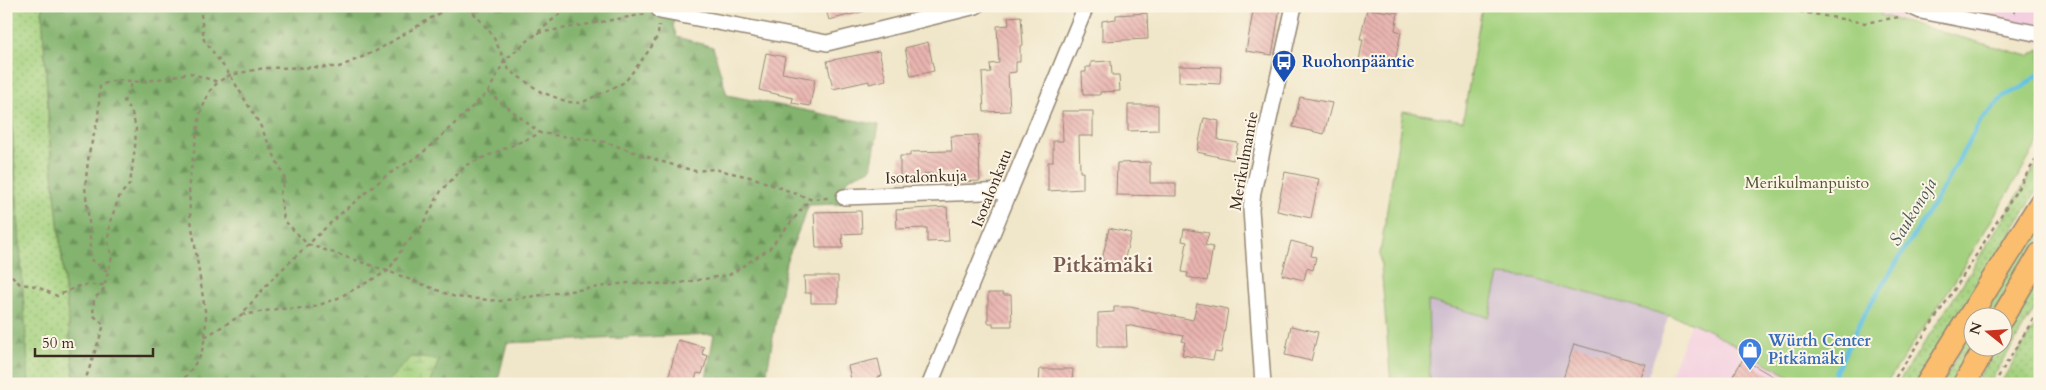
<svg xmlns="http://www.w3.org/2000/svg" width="2046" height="390" font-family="Cardo,serif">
<defs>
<pattern id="grass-dots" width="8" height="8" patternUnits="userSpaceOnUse" patternTransform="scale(1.25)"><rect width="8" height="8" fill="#a4d17f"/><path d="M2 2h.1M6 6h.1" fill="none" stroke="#87aa67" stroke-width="1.8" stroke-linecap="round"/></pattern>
<pattern id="forest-firs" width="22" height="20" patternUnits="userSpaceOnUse" patternTransform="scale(1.25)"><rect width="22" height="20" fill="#83b36e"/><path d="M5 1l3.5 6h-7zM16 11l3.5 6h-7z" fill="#6c925a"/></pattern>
<pattern id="wetland-marsh" width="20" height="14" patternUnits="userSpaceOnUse" patternTransform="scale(1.25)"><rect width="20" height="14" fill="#a4d17f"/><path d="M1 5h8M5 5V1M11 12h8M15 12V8" fill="none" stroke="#87aa67"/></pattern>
<pattern id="building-back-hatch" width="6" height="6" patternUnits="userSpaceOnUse" patternTransform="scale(1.25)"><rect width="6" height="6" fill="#eab5b1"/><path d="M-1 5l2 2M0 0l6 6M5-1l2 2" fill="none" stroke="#bf938f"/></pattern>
</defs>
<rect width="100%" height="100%" fill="#fcf5e5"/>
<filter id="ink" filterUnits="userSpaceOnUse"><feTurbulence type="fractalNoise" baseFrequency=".02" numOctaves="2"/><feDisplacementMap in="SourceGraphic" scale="10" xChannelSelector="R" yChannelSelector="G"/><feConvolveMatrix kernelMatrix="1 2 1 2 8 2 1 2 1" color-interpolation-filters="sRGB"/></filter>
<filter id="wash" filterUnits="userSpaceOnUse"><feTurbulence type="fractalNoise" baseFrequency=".0096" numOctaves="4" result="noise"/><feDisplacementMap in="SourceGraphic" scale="20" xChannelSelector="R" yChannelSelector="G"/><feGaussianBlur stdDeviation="1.12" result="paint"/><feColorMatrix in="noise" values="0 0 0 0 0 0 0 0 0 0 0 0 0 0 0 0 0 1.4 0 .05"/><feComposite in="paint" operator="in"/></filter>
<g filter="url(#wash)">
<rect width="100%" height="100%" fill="#f0e6c9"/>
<g fill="#f3cfe0">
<polygon points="1878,6 2040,6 2040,42 1881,15"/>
<polygon points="1691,322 1710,331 1803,384 1667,384"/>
</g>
<polygon fill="#cfbdcf" points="1499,275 1534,278 1669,315 1645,384 1430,384 1428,301 1489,316"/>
<g fill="url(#grass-dots)" stroke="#707e4e">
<polygon points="6,6 42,6 50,145 75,384 29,384 11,108 6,82"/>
<polygon points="2040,159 2040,186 1967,305 1916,384 1897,384 1957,293"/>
<polygon points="2040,221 2040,239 1992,317 1980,318"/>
<polygon points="2040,274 2040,300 1989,384 1974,384 1996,348 2004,348 2004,335"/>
<polygon points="2040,317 2040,384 2000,384"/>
<polygon points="1973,328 1974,348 1954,384 1942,384"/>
</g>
<g fill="url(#forest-firs)" stroke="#5f6e46">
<path d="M42,6H678L673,26L677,37L713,47L727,95L879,125L871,169C850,177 841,179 840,204L809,205L786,262L765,384H705L714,334L507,343L497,384H429L439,360L412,357L385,384H75L50,145Z"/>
<polygon points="6,82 11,108 29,384 6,384"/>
</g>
<polygon fill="url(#wetland-marsh)" stroke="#707e4e" points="411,357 439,360 429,384 385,384"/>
<polygon fill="#a4d17f" stroke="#707e4e" points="1482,6 1878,6 1881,15 2028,56 2040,49 2040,140 1954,282 1886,384 1803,384 1710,331 1691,322 1534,278 1499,275 1489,317 1428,301 1430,384 1391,384 1380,253 1403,111 1463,121"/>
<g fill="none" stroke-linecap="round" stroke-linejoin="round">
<polyline stroke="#64c2e2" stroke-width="4.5" points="1839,384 1835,373 1866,311 1938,197 1981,120 2004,96 2023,87 2040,73"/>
</g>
<g id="blocks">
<g fill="url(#building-back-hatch)">
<polygon points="825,6 864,6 865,11 829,20"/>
<polygon points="1254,6 1280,8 1272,55 1246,51"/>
<polygon points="1367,9 1398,13 1395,30 1401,32 1394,67 1359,61 1363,39 1360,39"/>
<polygon points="1147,13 1148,39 1102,41 1102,21 1116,19 1116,15"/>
<polygon points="1021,16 1023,45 1020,46 1020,62 1016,62 1016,72 1008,73 1010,111 984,112 982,73 991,72 990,64 999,63 997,26 1009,25 1008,17"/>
<polygon points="928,42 934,71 911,76 905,48"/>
<polygon points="879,51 886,80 869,84 869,81 833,89 827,61"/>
<polygon points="766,53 785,57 782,73 815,79 810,106 792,103 793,98 759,90"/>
<polygon points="1111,61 1112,75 1119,75 1120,91 1100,92 1100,95 1083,95 1082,72 1086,72 1086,67 1091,67 1091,62"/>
<polygon points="1179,66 1221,67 1220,84 1179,82"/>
<polygon points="1300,97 1332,103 1324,134 1293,127"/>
<polygon points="1128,105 1158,105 1158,130 1128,131"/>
<polygon points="1062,111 1093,111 1093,136 1079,136 1080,172 1083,172 1083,189 1048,191 1048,162 1053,162 1053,141 1063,141"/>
<polygon points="1204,118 1219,121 1218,140 1238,143 1233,160 1197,152"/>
<polygon points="978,135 980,181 956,182 956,173 924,174 924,178 900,179 900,156 910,156 910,152 952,151 951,136"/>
<polygon points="1150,162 1150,183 1176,183 1176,196 1116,195 1117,163"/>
<polygon points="1285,172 1319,179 1311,218 1277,211"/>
<polygon points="947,207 949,241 927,242 927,228 897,229 896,210"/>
<polygon points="861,211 862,233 842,234 843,248 816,248 814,212"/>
<polygon points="1109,228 1131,233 1123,266 1102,260"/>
<polygon points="1184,229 1209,233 1205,245 1213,247 1207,281 1187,277 1188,273 1182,272 1187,242 1182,241"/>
<polygon points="1291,241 1313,247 1311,256 1316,257 1313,270 1307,268 1304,280 1282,275"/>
<polygon points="804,276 838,276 838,303 811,303 811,293 805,293"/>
<polygon points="988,293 1003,293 1003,295 1011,295 1012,326 993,326 993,323 988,323"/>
<polygon points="1197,303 1228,309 1221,353 1215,352 1213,360 1182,355 1185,342 1182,341 1184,336 1126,325 1127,347 1098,347 1098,313 1114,312 1114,307 1130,307 1193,320"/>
<polygon points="1291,326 1318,332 1311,361 1285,355"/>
<polygon points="678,340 704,347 702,354 708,356 702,374 697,373 694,384 667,384"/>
<polygon points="1574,344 1645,364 1637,384 1577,384 1563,379"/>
<polygon points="878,359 882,376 876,378 878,384 852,384 848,366"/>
<polygon points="1743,359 1786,384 1728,384"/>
<polygon points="1040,369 1073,369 1072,384 1039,384"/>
</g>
</g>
</g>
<g filter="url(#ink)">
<use href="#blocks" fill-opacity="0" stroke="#968874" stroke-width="1"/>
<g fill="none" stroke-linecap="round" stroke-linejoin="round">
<defs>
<g id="minor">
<polyline points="1910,6 1921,11 2040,34"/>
<polyline points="660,11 827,43 976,6"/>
<polyline points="844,197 1010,191"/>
<polyline points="930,384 1086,6"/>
<polyline points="1263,384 1251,209 1253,192 1294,6"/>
</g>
<g id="highway">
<polyline points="2002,318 2040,254"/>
<polyline points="1927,384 2040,204"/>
<polyline points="1964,384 1985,348"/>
</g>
</defs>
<use href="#minor" stroke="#968874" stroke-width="18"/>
<use href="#highway" stroke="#968874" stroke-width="25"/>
<g stroke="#968874" stroke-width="2.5" stroke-dasharray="4 4" stroke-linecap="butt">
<polyline points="200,6 204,40 230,75 260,125 285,179 280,194 284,220 307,244 388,271 455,297 500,301 627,283 673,284 729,275 769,249 810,199"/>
<polyline points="1768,6 1865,23 1899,17"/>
<polyline points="2014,13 2017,6"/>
<polyline points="538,33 646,14"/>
<polyline points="488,92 540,133 605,142 663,162 695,171 714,169 754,178 810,199 830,198"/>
<polyline points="6,270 20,284 35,286 57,296 81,285 104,285"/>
<polyline points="107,271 90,259 90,230 85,187 89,153 98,119 100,85 116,80 143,82 190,73 218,82"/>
<polyline points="6,288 6,290"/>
<polyline points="242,315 277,309 311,308 338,298 388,271 404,246 420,229 441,191 466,165 541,133"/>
<polyline points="205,337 241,315 271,280 339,215 387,175 419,156 449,129 488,92 505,60 569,6"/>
<polyline points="84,384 104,325 93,315 94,299 103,290 112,257 108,242 110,222 120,195 130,184 135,147 136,128 132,113 124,101 133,81"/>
<polyline points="179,384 188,374 201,355 205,337 206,317 190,214 189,182 200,114 209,92 218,82 230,75 264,68 339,67 376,51 446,9 458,7 471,10 492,34 509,70 541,92 568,102 581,103 625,82 650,49 658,35 659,25"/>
<polyline points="1891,384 1958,284 2040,153"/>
<polyline points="1994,384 2040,308"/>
</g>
<use href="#minor" stroke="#fff" stroke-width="15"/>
<use href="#highway" stroke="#fbbd6e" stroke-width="22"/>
</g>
</g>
<defs>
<symbol id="bus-pin" viewBox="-11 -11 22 30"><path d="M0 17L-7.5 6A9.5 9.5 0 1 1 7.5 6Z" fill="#1a4fb4" stroke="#fcf5e5"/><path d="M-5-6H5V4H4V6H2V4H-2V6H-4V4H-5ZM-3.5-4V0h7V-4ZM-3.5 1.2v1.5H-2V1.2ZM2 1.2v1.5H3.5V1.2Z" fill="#fff"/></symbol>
<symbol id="shop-pin" viewBox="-11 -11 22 30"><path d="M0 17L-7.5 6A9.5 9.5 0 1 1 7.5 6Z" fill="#3f7fe0" stroke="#fcf5e5"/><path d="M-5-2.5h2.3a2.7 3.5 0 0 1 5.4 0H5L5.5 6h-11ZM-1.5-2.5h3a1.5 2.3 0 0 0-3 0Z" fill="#fff"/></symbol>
</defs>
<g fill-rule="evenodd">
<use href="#bus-pin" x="1270" y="48" width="28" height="38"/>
<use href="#shop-pin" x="1736" y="336" width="28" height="38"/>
</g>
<g text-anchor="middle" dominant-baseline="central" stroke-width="4" stroke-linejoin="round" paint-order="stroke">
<g font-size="16" font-weight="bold" fill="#164399" stroke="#fcf5e5" text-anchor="start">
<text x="1302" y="62">Ruohonpääntie</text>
</g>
<g font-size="16" fill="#3b2a1e" stroke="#fcf5e5">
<text transform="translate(1244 161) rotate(-80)">Merikulmantie</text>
<text transform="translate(926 177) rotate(-2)">Isotalonkuja</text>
<text transform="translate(992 188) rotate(-68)">Isotalonkatu</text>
</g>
<g font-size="16" fill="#555436" stroke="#fcf5e5">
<text x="1807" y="183">Merikulmanpuisto</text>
</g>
<g font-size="16" font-weight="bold" fill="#366cbe" stroke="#fcf5e5" text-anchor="start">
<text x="1768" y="341">Würth Center<tspan x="1768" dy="18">Pitkämäki</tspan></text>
</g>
<g font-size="18" font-style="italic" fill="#475859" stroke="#fcf5e5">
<text transform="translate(1913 212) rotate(-59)">Saukonoja</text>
</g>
<g font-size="21" font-weight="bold" fill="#785b51" stroke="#fcf5e5">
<text x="1103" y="265">Pitkämäki</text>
</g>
</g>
<rect width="2046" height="390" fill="none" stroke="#fcf5e5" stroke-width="25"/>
<g transform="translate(1988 332) rotate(287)"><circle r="24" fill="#fcf5e5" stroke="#afa495"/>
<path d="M0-4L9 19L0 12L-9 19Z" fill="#c8321e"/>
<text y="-8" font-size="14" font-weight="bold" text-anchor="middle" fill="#3b2a1e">N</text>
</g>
<path d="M35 348v8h118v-8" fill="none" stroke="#3b2a1e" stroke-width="2.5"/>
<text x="42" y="348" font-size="15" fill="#3b2a1e" stroke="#fcf5e5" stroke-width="4" paint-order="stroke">50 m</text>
</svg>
